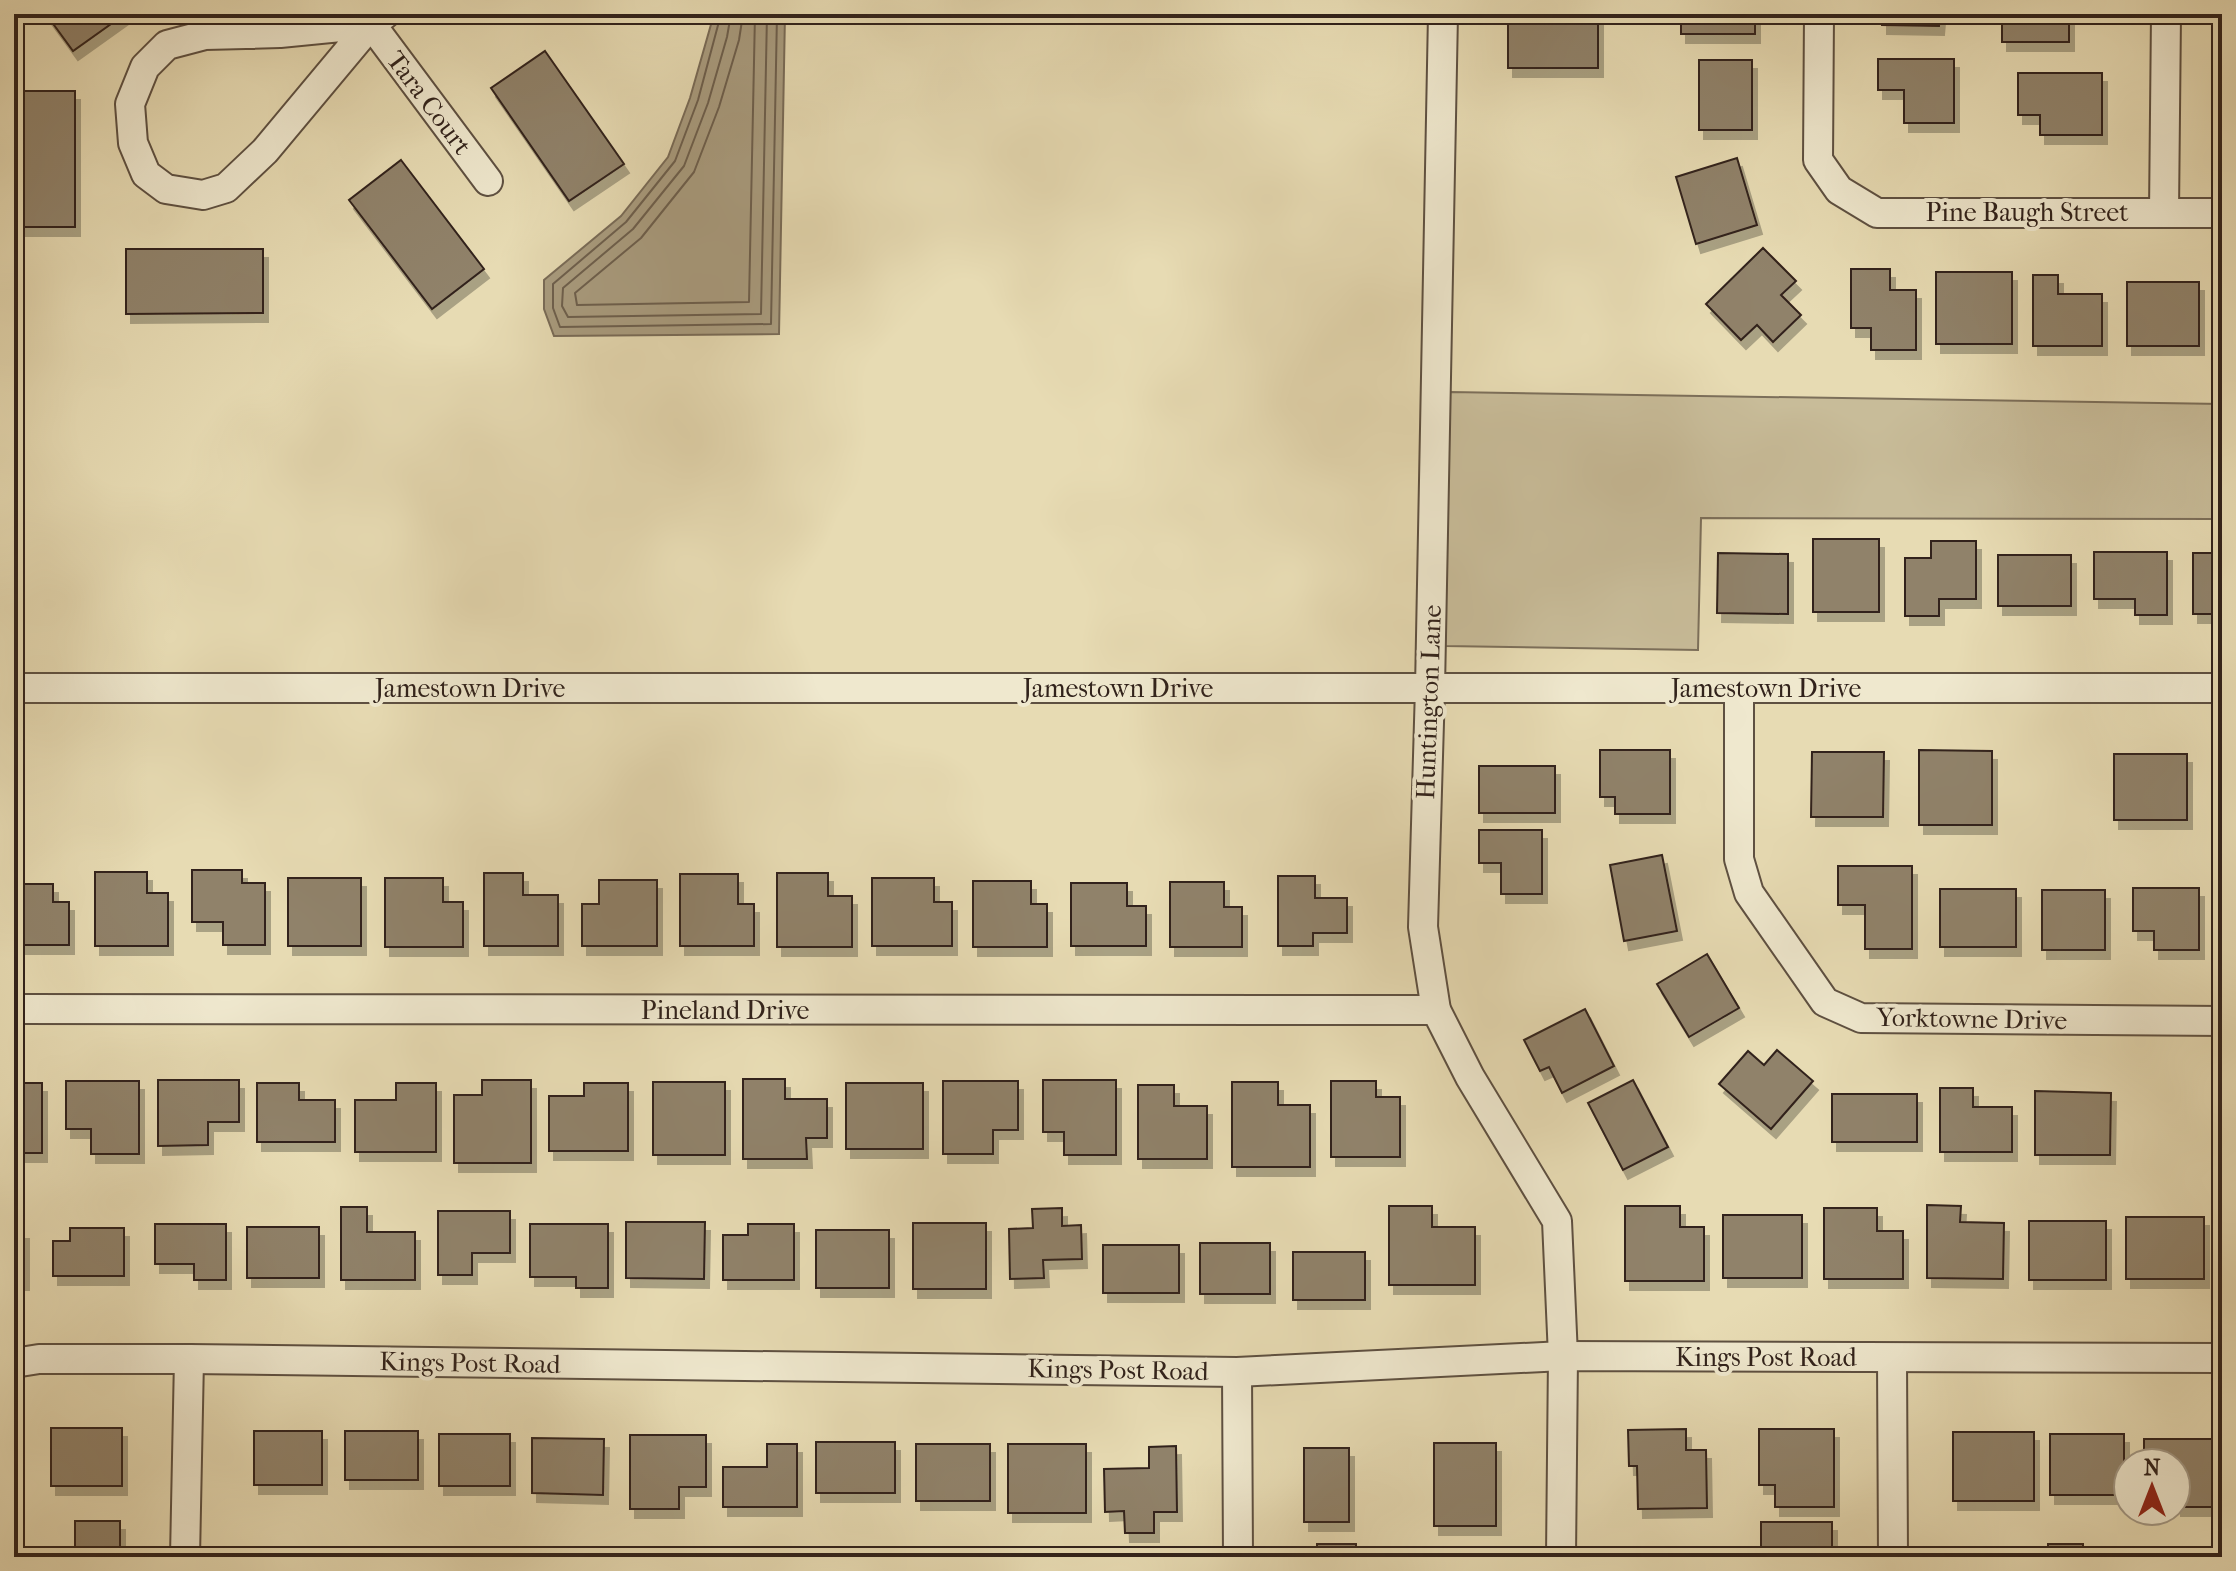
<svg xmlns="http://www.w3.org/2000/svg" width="2236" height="1571" font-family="'IM FELL French Canon',serif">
<defs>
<filter id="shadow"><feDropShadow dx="5" dy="9" stdDeviation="0" flood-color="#0004"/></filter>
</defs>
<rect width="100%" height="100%" fill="#e7dbb3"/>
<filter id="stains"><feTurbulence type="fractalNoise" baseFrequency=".0025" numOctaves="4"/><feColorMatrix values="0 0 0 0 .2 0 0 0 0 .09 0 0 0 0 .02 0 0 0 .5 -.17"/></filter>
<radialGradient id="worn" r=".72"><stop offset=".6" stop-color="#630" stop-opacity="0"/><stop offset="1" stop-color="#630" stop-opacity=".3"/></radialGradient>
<polygon fill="#c8bc99" stroke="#7c6f5a" stroke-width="2" points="1450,392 2222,404 2222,519 1701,518 1698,650 1445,646"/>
<polygon fill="#a99c7f" stroke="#796b57" stroke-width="2" points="714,14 785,14 779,334 554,336 544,309 544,280 621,216 668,157 690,98"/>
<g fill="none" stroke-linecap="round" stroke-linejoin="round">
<g stroke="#6d5f4d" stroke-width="2">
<polyline points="721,14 698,100 675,161 626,222 553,284 553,308 560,327 771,324 777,14"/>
<polyline points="731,14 727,37 708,103 684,166 633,229 563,288 562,306 568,317 761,314 767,14"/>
<polyline points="743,14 739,40 719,107 694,172 641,238 575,293 577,305 749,302 755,14"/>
</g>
</g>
<g fill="#90826a" stroke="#31221b" stroke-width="2" filter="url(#shadow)">
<polygon points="46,14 125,14 73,51"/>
<rect x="1508" y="14" width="90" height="54"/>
<rect x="1681" y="14" width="74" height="20"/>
<polygon points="1882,14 1940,14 1939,26 1882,25"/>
<rect x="2002" y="14" width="67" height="28"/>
<polygon points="545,51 624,164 569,201 491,88"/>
<polygon points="1878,59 1954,59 1954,123 1904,123 1904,90 1878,90"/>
<rect x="1699" y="60" width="53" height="70"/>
<polygon points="2018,73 2102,73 2102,135 2040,135 2040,115 2018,115"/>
<rect x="14" y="91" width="61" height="136"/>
<polygon points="1737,158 1757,225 1696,244 1676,177"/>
<polygon points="401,160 484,269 432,309 349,200"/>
<polygon points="1763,248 1796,281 1781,295 1801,315 1773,342 1757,325 1741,340 1706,304"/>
<polygon points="126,249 263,249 263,313 126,314"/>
<polygon points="1851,269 1890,269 1890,290 1916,290 1916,350 1871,350 1871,328 1851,328"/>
<rect x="1936" y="272" width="76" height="72"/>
<polygon points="2033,275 2058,275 2058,294 2102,294 2102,346 2033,346"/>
<rect x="2127" y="282" width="72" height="64"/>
<rect x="1813" y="539" width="66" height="73"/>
<polygon points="1931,541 1976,541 1976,599 1939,599 1939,616 1905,616 1905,558 1931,558"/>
<polygon points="2094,552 2167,552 2167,615 2135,615 2135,599 2094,599"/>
<polygon points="1718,553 1788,554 1788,614 1717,613"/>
<rect x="2193" y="553" width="29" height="61"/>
<rect x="1998" y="555" width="73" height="51"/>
<polygon points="1600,750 1670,750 1670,814 1615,814 1615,797 1600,797"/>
<polygon points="1919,750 1992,751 1992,825 1919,825"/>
<polygon points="1812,752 1884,752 1883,817 1811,817"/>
<rect x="2114" y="754" width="73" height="66"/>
<rect x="2213" y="754" width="9" height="57"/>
<rect x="1479" y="766" width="76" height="47"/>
<polygon points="1479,830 1542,830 1542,894 1501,894 1501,863 1479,863"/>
<polygon points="1662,855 1677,931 1624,941 1610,865"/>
<polygon points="1838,866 1912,866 1912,949 1865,949 1865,905 1838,905"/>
<polygon points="192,870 242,870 242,883 265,883 265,945 223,945 223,922 192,922"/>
<polygon points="95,872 147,872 147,893 168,893 168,946 95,946"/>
<polygon points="14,873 17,873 17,884 53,884 53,902 69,902 69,945 14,945"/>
<polygon points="484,873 523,873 523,895 558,895 558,946 484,946"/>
<polygon points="777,873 828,873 828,896 852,896 852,947 777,947"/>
<polygon points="680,874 738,874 738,904 754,904 754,946 680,946"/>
<polygon points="1278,876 1315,876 1315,898 1347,898 1347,933 1313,933 1313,946 1278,946"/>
<rect x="288" y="878" width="73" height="68"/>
<polygon points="385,878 443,878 443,902 463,902 463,947 385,947"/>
<polygon points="872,878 934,878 934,902 952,902 952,946 872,946"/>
<polygon points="599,880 657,880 657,946 582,946 582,904 599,904"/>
<polygon points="973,881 1031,881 1031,904 1047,904 1047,947 973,947"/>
<polygon points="1170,882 1224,882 1224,907 1242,907 1242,947 1170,947"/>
<polygon points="1071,883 1127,883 1127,906 1146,906 1146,946 1071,946"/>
<polygon points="2133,888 2199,888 2199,950 2154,950 2154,931 2133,931"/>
<rect x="1940" y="889" width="76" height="58"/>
<rect x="2042" y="890" width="63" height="60"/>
<polygon points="1707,954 1739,1008 1689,1037 1657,984"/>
<polygon points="1585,1009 1614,1066 1562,1093 1549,1067 1540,1071 1524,1040"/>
<polygon points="1777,1050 1813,1081 1771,1129 1719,1084 1748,1051 1764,1065"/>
<polygon points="743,1079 785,1079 785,1099 827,1099 827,1138 806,1138 807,1159 743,1159"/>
<polygon points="158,1080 239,1080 239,1122 208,1122 208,1145 158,1146"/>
<polygon points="482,1080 531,1080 531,1163 454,1163 454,1095 482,1095"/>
<polygon points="1043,1080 1116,1080 1116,1155 1064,1155 1064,1132 1043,1132"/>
<polygon points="1633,1080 1668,1147 1623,1170 1588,1103"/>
<polygon points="66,1081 139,1081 139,1154 91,1154 91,1129 66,1129"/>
<polygon points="943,1081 1018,1081 1018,1130 993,1130 993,1154 943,1154"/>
<polygon points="1331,1081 1376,1081 1376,1097 1400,1097 1400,1157 1331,1157"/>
<rect x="653" y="1082" width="72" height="73"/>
<polygon points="1232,1082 1278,1082 1278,1105 1310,1105 1310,1167 1232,1167"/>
<rect x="14" y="1083" width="28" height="70"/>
<polygon points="257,1083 299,1083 299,1100 335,1100 335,1142 257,1142"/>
<polygon points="396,1083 436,1083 436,1152 355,1152 355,1100 396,1100"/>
<polygon points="584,1083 628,1083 628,1151 549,1151 549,1096 584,1096"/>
<rect x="846" y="1083" width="77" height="66"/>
<polygon points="1138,1085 1174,1085 1174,1106 1207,1106 1207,1159 1138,1159"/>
<polygon points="1940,1088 1973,1088 1973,1107 2012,1107 2012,1152 1940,1152"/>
<polygon points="2035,1091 2111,1093 2110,1155 2035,1155"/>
<rect x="1832" y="1094" width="85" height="48"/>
<polygon points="1927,1205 1961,1206 1960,1222 2004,1223 2003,1279 1927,1278"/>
<polygon points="1389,1206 1432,1206 1432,1227 1475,1227 1475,1285 1389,1285"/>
<polygon points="1625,1206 1680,1206 1680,1227 1704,1227 1704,1281 1625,1281"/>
<polygon points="341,1207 367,1207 367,1232 415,1232 415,1280 341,1280"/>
<polygon points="1062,1208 1062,1226 1081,1225 1082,1259 1043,1260 1044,1278 1010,1279 1009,1229 1033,1228 1032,1209"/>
<polygon points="1824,1208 1877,1208 1877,1231 1903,1231 1903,1279 1824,1279"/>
<polygon points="438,1211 510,1211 510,1253 472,1253 472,1275 438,1275"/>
<rect x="1723" y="1215" width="79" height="63"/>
<rect x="2126" y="1217" width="78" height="62"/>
<rect x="2029" y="1221" width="77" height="59"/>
<polygon points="626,1222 705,1222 704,1279 626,1278"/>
<rect x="913" y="1223" width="73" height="66"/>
<polygon points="155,1224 226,1224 226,1280 194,1280 194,1264 155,1264"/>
<polygon points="530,1224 608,1224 608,1288 576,1288 576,1277 530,1277"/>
<polygon points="748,1224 794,1224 794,1280 723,1280 723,1235 748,1235"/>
<rect x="247" y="1227" width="72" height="51"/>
<polygon points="70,1228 124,1228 124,1276 53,1276 53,1241 70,1241"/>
<rect x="14" y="1230" width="10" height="51"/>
<rect x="816" y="1230" width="73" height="58"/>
<rect x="1200" y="1243" width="70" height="51"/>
<rect x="1103" y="1245" width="76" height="48"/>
<rect x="1293" y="1252" width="72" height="48"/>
<rect x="51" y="1428" width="71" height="58"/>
<polygon points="1686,1429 1686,1450 1706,1450 1707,1508 1638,1509 1637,1466 1629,1466 1628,1430"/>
<polygon points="1759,1429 1834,1429 1834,1507 1775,1507 1775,1485 1759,1485"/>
<rect x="254" y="1431" width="68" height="54"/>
<rect x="345" y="1431" width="73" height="49"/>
<rect x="1953" y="1432" width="81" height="69"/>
<rect x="439" y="1434" width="71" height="52"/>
<rect x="2050" y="1434" width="74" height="61"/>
<polygon points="630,1435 706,1435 706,1487 679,1487 679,1509 630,1509"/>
<polygon points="532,1438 604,1439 603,1495 532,1493"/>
<polygon points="2144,1439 2222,1439 2222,1507 2176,1507 2176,1463 2144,1463"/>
<rect x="816" y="1442" width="79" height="51"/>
<rect x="1434" y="1443" width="62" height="83"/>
<polygon points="767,1444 797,1444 797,1507 723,1507 723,1467 767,1467"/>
<rect x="916" y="1444" width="74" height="57"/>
<rect x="1008" y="1444" width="78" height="69"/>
<polygon points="1176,1446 1177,1512 1154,1512 1154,1533 1125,1533 1124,1511 1105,1512 1104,1469 1149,1468 1149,1447"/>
<rect x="1304" y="1448" width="45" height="74"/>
<rect x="75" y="1521" width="45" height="36"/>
<rect x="1761" y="1522" width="71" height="35"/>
<rect x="1317" y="1544" width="39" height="13"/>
<rect x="2048" y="1544" width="35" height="13"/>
<polygon points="235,1549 308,1551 308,1557 235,1557"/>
<rect x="2143" y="1549" width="26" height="8"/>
<rect x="1639" y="1550" width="58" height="7"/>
</g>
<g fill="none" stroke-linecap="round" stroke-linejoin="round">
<defs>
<g id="street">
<polyline points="1443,14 1430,688 1423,927 1436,1010 1470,1077 1557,1221 1563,1356 1561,1557"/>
<polyline points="1819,14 1818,160 1839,190 1877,213 2222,213"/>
<polyline points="371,24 280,33 205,35 167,45 145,67 130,104 133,143 146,174 166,189 203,195 226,188 265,151 371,24 385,14"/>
<polyline points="371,24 488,181"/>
<polyline points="2164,212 2166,14"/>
<polyline points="14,688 2222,688"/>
<polyline points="1739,688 1739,859 1749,893 1825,1002 1861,1018 2222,1021"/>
<polyline points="14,1009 1436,1010"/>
<polyline points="1892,1358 1893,1557"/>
<polyline points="14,1363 39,1359 189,1359 1237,1372 1563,1356 2222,1358"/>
<polyline points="1237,1372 1238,1557"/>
<polyline points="185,1557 189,1359"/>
</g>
</defs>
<use href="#street" stroke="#5e5041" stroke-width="32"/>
<use href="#street" stroke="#efe8ce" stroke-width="28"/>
</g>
<g text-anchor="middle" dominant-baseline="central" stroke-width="8" stroke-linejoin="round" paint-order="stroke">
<g font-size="26" fill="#31221b" stroke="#efe8ce">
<text transform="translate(429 103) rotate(53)">Tara Court</text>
<text x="2027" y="212">Pine Baugh Street</text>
<text x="470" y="688">Jamestown Drive</text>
<text x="1118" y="688">Jamestown Drive</text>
<text x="1766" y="688">Jamestown Drive</text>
<text transform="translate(1429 702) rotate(-88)">Huntington Lane</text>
<text x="725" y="1010">Pineland Drive</text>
<text transform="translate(1972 1019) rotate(1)">Yorktowne Drive</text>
<text x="1766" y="1357">Kings Post Road</text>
<text transform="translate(470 1363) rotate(1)">Kings Post Road</text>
<text transform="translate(1118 1370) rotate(1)">Kings Post Road</text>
</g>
</g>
<rect width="2236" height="1571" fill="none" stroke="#e7dbb3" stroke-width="48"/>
<rect x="16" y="16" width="2204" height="1539" fill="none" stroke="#31221b" stroke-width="4"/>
<rect x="24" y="24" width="2188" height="1523" fill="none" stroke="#31221b" stroke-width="2"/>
<g transform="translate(2152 1487)"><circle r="38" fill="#efe8ce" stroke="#a39986" stroke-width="2"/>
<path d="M0-6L14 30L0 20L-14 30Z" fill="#8f2418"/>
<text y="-12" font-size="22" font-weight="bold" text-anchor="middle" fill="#31221b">N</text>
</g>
<rect width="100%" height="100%" filter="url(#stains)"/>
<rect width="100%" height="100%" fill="url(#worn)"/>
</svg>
